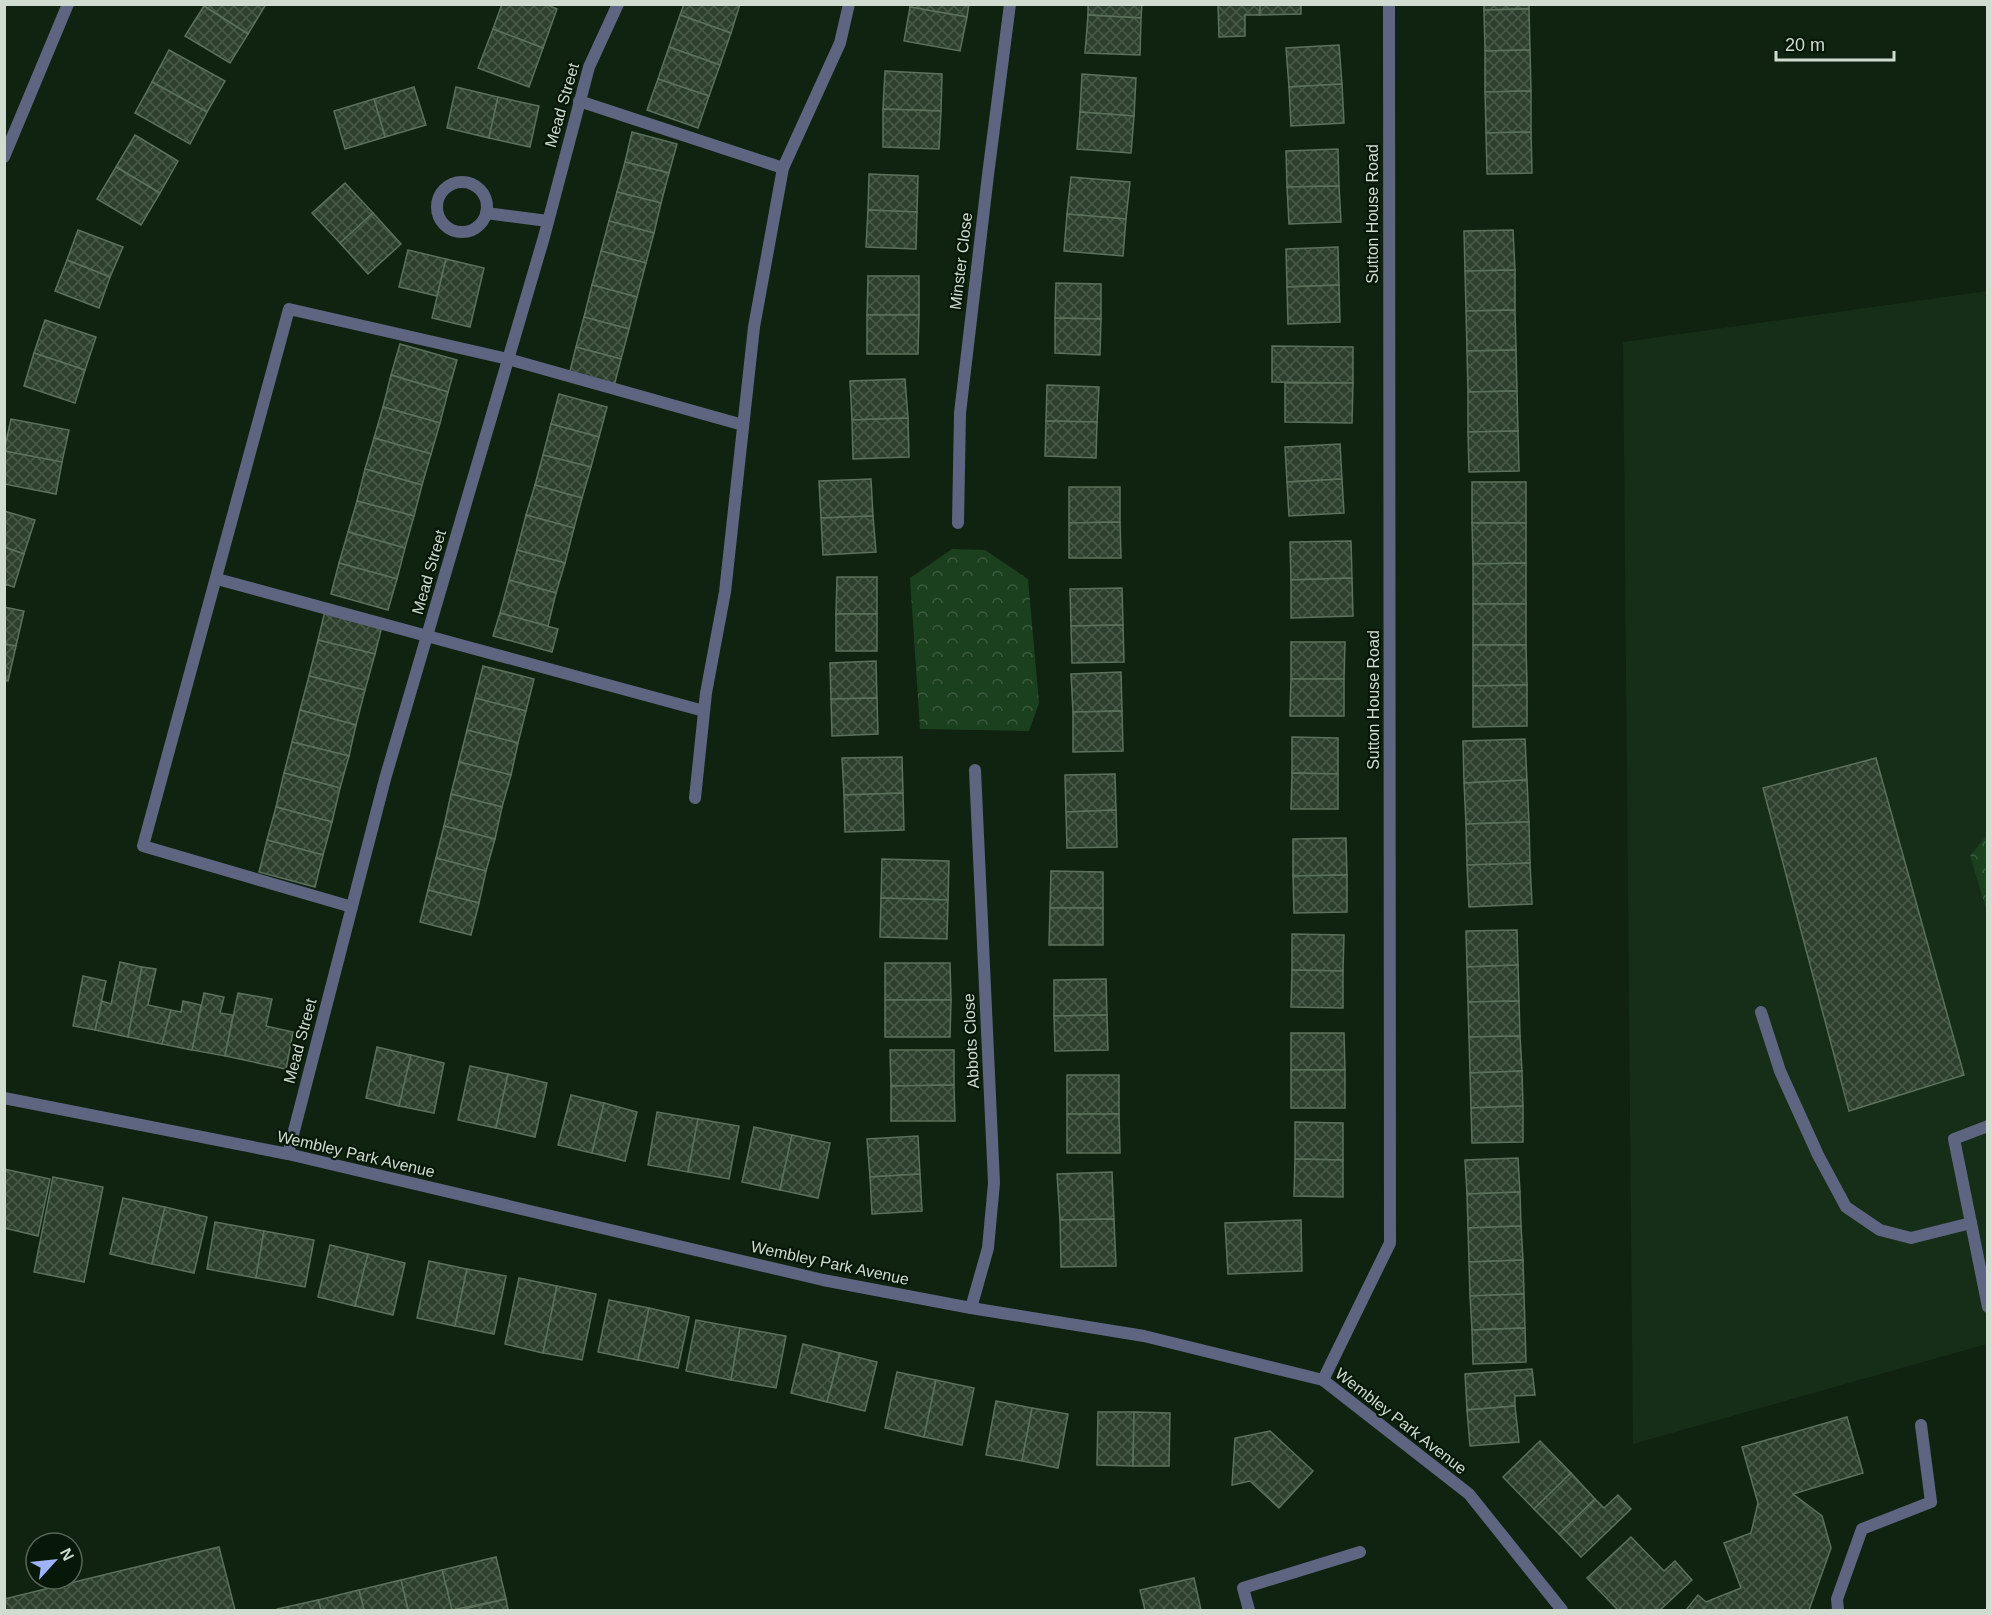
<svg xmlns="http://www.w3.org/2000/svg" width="1992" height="1615" font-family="Helvetica,sans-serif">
<defs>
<pattern id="park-crowns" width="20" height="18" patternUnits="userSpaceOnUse" patternTransform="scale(1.5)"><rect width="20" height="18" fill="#1b401e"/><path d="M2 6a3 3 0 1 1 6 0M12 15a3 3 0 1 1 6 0" fill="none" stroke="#3b5b3e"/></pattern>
<pattern id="building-cross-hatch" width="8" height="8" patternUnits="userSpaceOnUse" patternTransform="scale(1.5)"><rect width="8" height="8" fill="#2d402d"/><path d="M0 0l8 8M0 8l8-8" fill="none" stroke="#4a5b4a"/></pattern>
</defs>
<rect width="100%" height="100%" fill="#102210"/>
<polygon fill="#162d17" points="1987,291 1987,1344 1633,1444 1623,342"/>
<g fill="url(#park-crowns)">
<polygon points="952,549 985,550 1028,579 1039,703 1029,731 920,729 910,578"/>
<polygon points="1987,835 1987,911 1970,856"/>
</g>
<g fill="url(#building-cross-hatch)" stroke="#5c715c" stroke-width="1.5">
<polygon points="205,4 266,4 248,34 204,6"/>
<polygon points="502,4 545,4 557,9 543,48 493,29"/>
<polygon points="684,4 740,4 731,33 680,15"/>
<polygon points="910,4 969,4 967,17 910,7"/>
<polygon points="1088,4 1142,4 1141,18 1088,15"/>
<polygon points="1218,4 1260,4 1260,15 1245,15 1245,36 1219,37"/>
<polygon points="1260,4 1301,4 1301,14 1260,15"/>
<polygon points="1484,4 1529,4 1529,9 1484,10"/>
<polygon points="204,6 248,34 230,63 185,36"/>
<polygon points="910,7 967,17 960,51 904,41"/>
<polygon points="1529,9 1530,50 1485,51 1484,10"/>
<polygon points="680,15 731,33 720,65 669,47"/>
<polygon points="1088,15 1141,18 1140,55 1085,53"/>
<polygon points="493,29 543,48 529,87 478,68"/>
<polygon points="1339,45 1342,84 1289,87 1286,48"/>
<polygon points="669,47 720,65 709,96 658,79"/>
<polygon points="169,50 225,81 207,112 152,82"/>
<polygon points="1530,50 1531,91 1485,92 1485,51"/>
<polygon points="885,71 942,74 941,111 883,109"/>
<polygon points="1082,74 1136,78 1134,116 1080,112"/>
<polygon points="658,79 709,96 698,128 647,110"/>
<polygon points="152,82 207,112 190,144 135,113"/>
<polygon points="1342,84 1344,123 1291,126 1289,87"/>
<polygon points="414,87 426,125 385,137 374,99"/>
<polygon points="456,87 498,97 489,138 447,128"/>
<polygon points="1531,91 1531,132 1486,133 1485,92"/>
<polygon points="498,97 539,106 530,147 489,138"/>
<polygon points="374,99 385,137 345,149 334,111"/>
<polygon points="883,109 941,111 939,149 883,147"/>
<polygon points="1080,112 1134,116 1131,153 1077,149"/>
<polygon points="632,132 677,144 669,173 625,162"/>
<polygon points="1531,132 1532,173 1487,174 1486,133"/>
<polygon points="135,135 178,161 160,193 116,167"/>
<polygon points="1338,149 1339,186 1287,187 1286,151"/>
<polygon points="625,162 669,173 661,203 617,192"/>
<polygon points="116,167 160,193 141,225 97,199"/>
<polygon points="869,174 918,176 917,212 868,210"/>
<polygon points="1071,177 1130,182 1126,219 1067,214"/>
<polygon points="345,183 373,213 340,243 312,213"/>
<polygon points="1339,186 1341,222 1289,224 1287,187"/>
<polygon points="617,192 661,203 654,233 609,221"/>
<polygon points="868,210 917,212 916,249 866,247"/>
<polygon points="373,213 401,244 368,274 340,243"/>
<polygon points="1067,214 1126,219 1123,256 1064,251"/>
<polygon points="609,221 654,233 646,263 601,251"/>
<polygon points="78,230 123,247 110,277 67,260"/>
<polygon points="1513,230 1515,270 1465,271 1464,231"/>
<polygon points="1338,247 1339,285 1287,287 1286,249"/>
<polygon points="408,250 446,259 437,296 399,287"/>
<polygon points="601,251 646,263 637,297 592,285"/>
<polygon points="446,259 484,268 470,327 432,318"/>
<polygon points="67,260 110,277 99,308 55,291"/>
<polygon points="1515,270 1515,310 1466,311 1465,271"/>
<polygon points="868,276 919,276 919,315 867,315"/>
<polygon points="1056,283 1101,284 1101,319 1055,318"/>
<polygon points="592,285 637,297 629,329 584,317"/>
<polygon points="1339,285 1340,322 1288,324 1287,287"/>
<polygon points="1515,310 1516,350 1467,351 1466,311"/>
<polygon points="867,315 919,315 918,354 867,354"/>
<polygon points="584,317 629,329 621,359 576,347"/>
<polygon points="1055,318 1101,319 1100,355 1055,353"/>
<polygon points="45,320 96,337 85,370 34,353"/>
<polygon points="400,344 457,360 448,392 391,375"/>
<polygon points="1272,346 1353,347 1353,383 1272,382"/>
<polygon points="576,347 621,359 614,386 569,375"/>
<polygon points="1516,350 1517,391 1468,392 1467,351"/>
<polygon points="34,353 85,370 75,403 24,386"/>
<polygon points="391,375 448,392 440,423 383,407"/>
<polygon points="905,379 908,418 852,420 850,381"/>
<polygon points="1285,383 1353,383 1352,423 1285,422"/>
<polygon points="1047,385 1099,387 1097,422 1046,421"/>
<polygon points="1517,391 1518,431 1468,432 1468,392"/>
<polygon points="559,394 607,407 599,437 551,424"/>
<polygon points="383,407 440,423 431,454 374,438"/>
<polygon points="908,418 909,457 853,459 852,420"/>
<polygon points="11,419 69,430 62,462 4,451"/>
<polygon points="1046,421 1097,422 1096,458 1045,456"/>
<polygon points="551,424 599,437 591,467 543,455"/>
<polygon points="1518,431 1519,471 1469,472 1468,432"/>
<polygon points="374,438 431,454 422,485 365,469"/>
<polygon points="1340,444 1342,479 1287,482 1285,447"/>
<polygon points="4,451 62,462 56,494 4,484"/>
<polygon points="543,455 591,467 582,498 535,485"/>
<polygon points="365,469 422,485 414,516 357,501"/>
<polygon points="871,479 873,516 821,518 819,481"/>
<polygon points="1342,479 1344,513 1289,516 1287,482"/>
<rect x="1472" y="482" width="54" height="41"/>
<polygon points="535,485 582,498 574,528 526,515"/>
<polygon points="1069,487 1120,487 1120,522 1069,523"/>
<polygon points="357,501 414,516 405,548 348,532"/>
<polygon points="4,511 35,520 24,554 4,547"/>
<polygon points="526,515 574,528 565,563 517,550"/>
<polygon points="873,516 876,552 823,555 821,518"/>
<polygon points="1120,522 1121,558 1069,558 1069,523"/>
<polygon points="1472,523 1526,523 1526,563 1473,564"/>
<polygon points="348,532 405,548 397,579 339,563"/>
<polygon points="1351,541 1352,578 1291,580 1290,542"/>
<polygon points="4,547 24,554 14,587 4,584"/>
<polygon points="517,550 565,563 556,593 509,580"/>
<polygon points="339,563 397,579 388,610 331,594"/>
<polygon points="1526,563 1526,604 1473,604 1473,564"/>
<polygon points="837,577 877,577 877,614 836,614"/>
<polygon points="1352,578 1353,616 1291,618 1291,580"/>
<polygon points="509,580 556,593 548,626 500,613"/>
<polygon points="1122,588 1123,625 1071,626 1070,589"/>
<rect x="1473" y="604" width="53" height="41"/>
<polygon points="4,607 24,611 16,646 4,644"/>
<polygon points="325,611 382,626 375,654 318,640"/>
<polygon points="500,613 558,629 552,652 493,636"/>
<rect x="836" y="614" width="41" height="37"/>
<polygon points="1123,625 1124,662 1072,663 1071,626"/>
<polygon points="318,640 375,654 365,690 309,676"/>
<polygon points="1291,642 1345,642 1344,679 1291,679"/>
<polygon points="4,644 16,646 8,681 4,680"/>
<polygon points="1473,645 1526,645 1527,685 1473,686"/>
<polygon points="876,661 877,698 831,699 830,663"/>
<polygon points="483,666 534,679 526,711 475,698"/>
<polygon points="1121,672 1122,711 1073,712 1071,674"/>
<polygon points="309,676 365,690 356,725 300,710"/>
<polygon points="1291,679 1344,679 1344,716 1290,716"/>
<polygon points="1527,685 1527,726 1473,727 1473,686"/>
<polygon points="475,698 526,711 518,743 467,730"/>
<polygon points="877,698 878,734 832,736 831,699"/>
<polygon points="300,710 356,725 349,756 292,742"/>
<polygon points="1122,711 1123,751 1073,752 1073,712"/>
<polygon points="467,730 518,743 511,775 459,762"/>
<polygon points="1292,737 1338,738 1338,774 1292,773"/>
<polygon points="1525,739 1527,780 1464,783 1463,741"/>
<polygon points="292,742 349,756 340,788 284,773"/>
<polygon points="902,757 903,793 844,795 842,758"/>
<polygon points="1876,758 1964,1075 1849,1111 1763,788"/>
<polygon points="459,762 511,775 502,807 451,794"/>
<polygon points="284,773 340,788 332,822 276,807"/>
<polygon points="1292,773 1338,774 1338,809 1291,809"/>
<polygon points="1115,774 1116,810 1066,812 1065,775"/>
<polygon points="1527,780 1529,822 1466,824 1464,783"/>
<polygon points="903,793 904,830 845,832 844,795"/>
<polygon points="451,794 502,807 495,839 444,826"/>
<polygon points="276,807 332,822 323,855 267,840"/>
<polygon points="1116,810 1117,847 1067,848 1066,812"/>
<polygon points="1529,822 1530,863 1467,865 1466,824"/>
<polygon points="444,826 495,839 486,871 436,858"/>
<polygon points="1346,838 1347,875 1293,876 1293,839"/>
<polygon points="267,840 323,855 315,887 259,872"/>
<polygon points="436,858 486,871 479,903 428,890"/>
<polygon points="882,859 949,861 948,900 881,898"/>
<polygon points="1530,863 1532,904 1469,907 1467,865"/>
<polygon points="1051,871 1103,872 1103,908 1050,908"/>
<polygon points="1347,875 1347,912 1294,913 1293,876"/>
<polygon points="428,890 479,903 471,935 420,922"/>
<polygon points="881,898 948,900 947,939 880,937"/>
<polygon points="1050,908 1103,908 1103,945 1049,945"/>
<polygon points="1517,930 1518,965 1467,967 1466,931"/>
<polygon points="1292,934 1344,935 1343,971 1292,970"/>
<polygon points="120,962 142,967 128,1037 95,1030 102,1001 111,1004"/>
<polygon points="885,963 950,963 951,1000 885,1000"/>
<polygon points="1518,965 1519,1001 1468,1002 1467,967"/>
<polygon points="142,967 156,969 148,1005 171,1010 162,1044 128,1037"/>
<polygon points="1292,970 1343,971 1343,1008 1291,1007"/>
<polygon points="83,976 106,981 95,1030 73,1026"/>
<polygon points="1106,979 1107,1015 1054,1016 1054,980"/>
<polygon points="204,993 224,997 220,1013 233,1015 225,1056 192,1050"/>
<polygon points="238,993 272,999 266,1026 293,1032 286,1069 225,1056"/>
<polygon points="885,1000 951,1000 950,1037 885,1037"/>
<polygon points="183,1001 201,1005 192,1050 162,1044 171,1010 181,1012"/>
<polygon points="1519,1001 1520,1036 1469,1037 1468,1002"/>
<polygon points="1107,1015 1108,1050 1055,1051 1054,1016"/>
<polygon points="1291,1033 1344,1033 1345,1070 1291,1070"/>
<polygon points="1520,1036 1522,1071 1470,1073 1469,1037"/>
<polygon points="377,1047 411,1055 399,1106 366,1098"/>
<polygon points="890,1050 954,1050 954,1085 891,1086"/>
<polygon points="411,1055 444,1063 434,1113 399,1106"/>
<polygon points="470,1066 508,1074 496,1128 458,1120"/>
<rect x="1291" y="1070" width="54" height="38"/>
<polygon points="1522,1071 1523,1106 1471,1108 1470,1073"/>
<polygon points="508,1074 547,1083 535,1137 496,1128"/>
<rect x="1067" y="1075" width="52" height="39"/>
<polygon points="954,1085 955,1121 891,1121 891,1086"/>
<polygon points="571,1095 604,1103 592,1153 558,1145"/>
<polygon points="604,1103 637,1112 625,1161 592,1153"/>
<polygon points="1523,1106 1523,1142 1472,1143 1471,1108"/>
<polygon points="657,1112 698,1119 688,1172 648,1165"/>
<polygon points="1067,1114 1119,1114 1120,1153 1067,1153"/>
<polygon points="698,1119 739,1126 729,1179 688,1172"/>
<polygon points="1295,1122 1343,1123 1343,1160 1295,1159"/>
<polygon points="754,1127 792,1135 780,1190 742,1182"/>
<polygon points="792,1135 830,1143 818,1198 780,1190"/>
<polygon points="918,1136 920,1174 870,1177 867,1139"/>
<polygon points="1518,1158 1520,1192 1467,1194 1465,1160"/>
<polygon points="1295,1159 1343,1160 1343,1197 1294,1196"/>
<polygon points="4,1169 50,1179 38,1236 4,1228"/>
<polygon points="1112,1172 1114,1219 1060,1220 1057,1174"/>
<polygon points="920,1174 922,1211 872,1214 870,1177"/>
<polygon points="53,1177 103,1187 84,1282 34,1272"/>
<polygon points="1520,1192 1521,1226 1468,1228 1467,1194"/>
<polygon points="123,1198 165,1207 152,1264 110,1254"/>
<polygon points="165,1207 207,1217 194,1273 152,1264"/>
<polygon points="1114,1219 1116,1266 1061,1267 1060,1220"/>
<polygon points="1301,1220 1302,1271 1228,1274 1225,1223"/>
<polygon points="215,1222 264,1231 256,1278 207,1269"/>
<polygon points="1521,1226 1523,1260 1469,1262 1468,1228"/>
<polygon points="264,1231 314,1240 305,1287 256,1278"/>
<polygon points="330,1245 368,1254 355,1306 318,1297"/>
<polygon points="368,1254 405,1263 393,1315 355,1306"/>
<polygon points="1523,1260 1524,1294 1470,1296 1469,1262"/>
<polygon points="429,1261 467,1269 455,1326 417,1318"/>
<polygon points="467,1269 506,1276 494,1334 455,1326"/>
<polygon points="519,1278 557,1286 543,1353 505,1344"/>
<polygon points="557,1286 596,1294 582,1360 543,1353"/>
<polygon points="1524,1294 1525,1328 1472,1330 1470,1296"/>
<polygon points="609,1300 649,1308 638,1360 598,1352"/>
<polygon points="649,1308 689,1317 678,1368 638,1360"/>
<polygon points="696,1320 740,1328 731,1380 686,1371"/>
<polygon points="740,1328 786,1336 776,1388 731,1380"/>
<polygon points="1525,1328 1526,1362 1473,1364 1472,1330"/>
<polygon points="803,1344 840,1353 827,1402 791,1393"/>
<polygon points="840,1353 877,1362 865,1411 827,1402"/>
<polygon points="1532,1369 1535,1395 1515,1396 1515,1406 1467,1410 1465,1374"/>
<polygon points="897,1372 936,1380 924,1437 885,1428"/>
<polygon points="936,1380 974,1388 962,1445 924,1437"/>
<polygon points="996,1401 1032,1408 1022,1461 986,1455"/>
<polygon points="1515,1406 1519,1442 1470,1446 1467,1410"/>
<polygon points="1032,1408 1068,1414 1058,1468 1022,1461"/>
<polygon points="1098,1412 1134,1412 1133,1466 1097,1465"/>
<polygon points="1134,1412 1170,1413 1169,1466 1133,1466"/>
<polygon points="1847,1417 1863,1473 1793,1494 1822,1516 1831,1548 1809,1610 1686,1610 1698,1595 1706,1602 1741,1588 1724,1543 1751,1533 1758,1503 1742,1447"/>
<polygon points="1270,1431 1313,1471 1279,1508 1250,1481 1232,1485 1235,1438"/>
<polygon points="1540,1441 1571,1473 1534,1509 1503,1477"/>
<polygon points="1571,1473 1595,1499 1559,1534 1534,1509"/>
<polygon points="1618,1495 1631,1509 1581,1557 1559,1534 1595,1499 1604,1508"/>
<polygon points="1631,1537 1664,1571 1675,1561 1692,1580 1660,1610 1618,1610 1587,1578"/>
<polygon points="219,1547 235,1610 4,1610 4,1599"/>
<polygon points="496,1557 506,1599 452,1610 442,1570"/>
<polygon points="442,1570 452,1610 408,1610 401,1580"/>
<polygon points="1194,1578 1201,1610 1145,1610 1140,1590"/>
<polygon points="401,1580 408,1610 364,1610 359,1590"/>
<polygon points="359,1590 364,1610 321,1610 318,1600"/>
<polygon points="506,1599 508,1610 460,1610"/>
<polygon points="318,1600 321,1610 277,1610 277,1609"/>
</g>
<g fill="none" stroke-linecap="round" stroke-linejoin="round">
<g stroke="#5e6580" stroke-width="12">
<polyline points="579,101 783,168"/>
<polyline points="217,579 704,711"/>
<polyline points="695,798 706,693 725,592 754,327 783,168 840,43 849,4"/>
<polyline points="352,907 143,846 289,309 508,359 743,425"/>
<polyline points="1761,1012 1780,1071 1818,1155 1846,1207 1880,1230 1911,1238 1971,1223"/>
<polyline points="1988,1126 1954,1139 1988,1307"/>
<polyline points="1249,1610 1243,1588 1360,1552"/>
<polyline points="1838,1610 1837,1599 1862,1529 1931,1502 1921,1425"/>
</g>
<g stroke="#5e6580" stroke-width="12">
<polyline points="4,157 68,4"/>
<circle cx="462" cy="207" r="25"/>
<polyline points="486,213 548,221"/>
<polyline points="958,523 960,413 988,175 1010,4"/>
<polyline points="4,1098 288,1154 823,1280 971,1308 1144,1336 1323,1380 1469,1494 1562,1610"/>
<polyline points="288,1154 385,779 544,237 589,67 618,4"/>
<polyline points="971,1308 988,1248 994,1183 975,770"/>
<polyline points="1323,1380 1390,1243 1389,4"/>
</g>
</g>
<g text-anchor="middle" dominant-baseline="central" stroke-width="4.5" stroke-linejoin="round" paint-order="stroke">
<g font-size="16" fill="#d0dcd0" stroke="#071808">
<text transform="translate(562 105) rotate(-74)">Mead Street</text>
<text transform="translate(1372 214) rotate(-90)">Sutton House Road</text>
<text transform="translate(961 261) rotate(-83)">Minster Close</text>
<text transform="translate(429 572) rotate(-74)">Mead Street</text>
<text transform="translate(1373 700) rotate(-90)">Sutton House Road</text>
<text transform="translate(300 1041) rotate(-75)">Mead Street</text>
<text transform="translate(971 1041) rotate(-93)">Abbots Close</text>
<text transform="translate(356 1154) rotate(13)">Wembley Park Avenue</text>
<text transform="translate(830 1263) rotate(12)">Wembley Park Avenue</text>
<text transform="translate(1401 1421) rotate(38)">Wembley Park Avenue</text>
</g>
</g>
<rect width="1992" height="1615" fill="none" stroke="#d0dcd0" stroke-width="12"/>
<g transform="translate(54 1561) rotate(63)"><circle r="28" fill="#071808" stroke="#576658" stroke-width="1.5"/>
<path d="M0-4.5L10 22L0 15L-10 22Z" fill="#9fb3fd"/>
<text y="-9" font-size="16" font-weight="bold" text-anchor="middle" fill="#d0dcd0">N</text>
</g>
<path d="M1776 51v9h118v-9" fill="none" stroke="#d0dcd0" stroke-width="3"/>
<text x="1785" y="51" font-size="18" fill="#d0dcd0" stroke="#071808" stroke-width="4.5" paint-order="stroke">20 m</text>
</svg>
